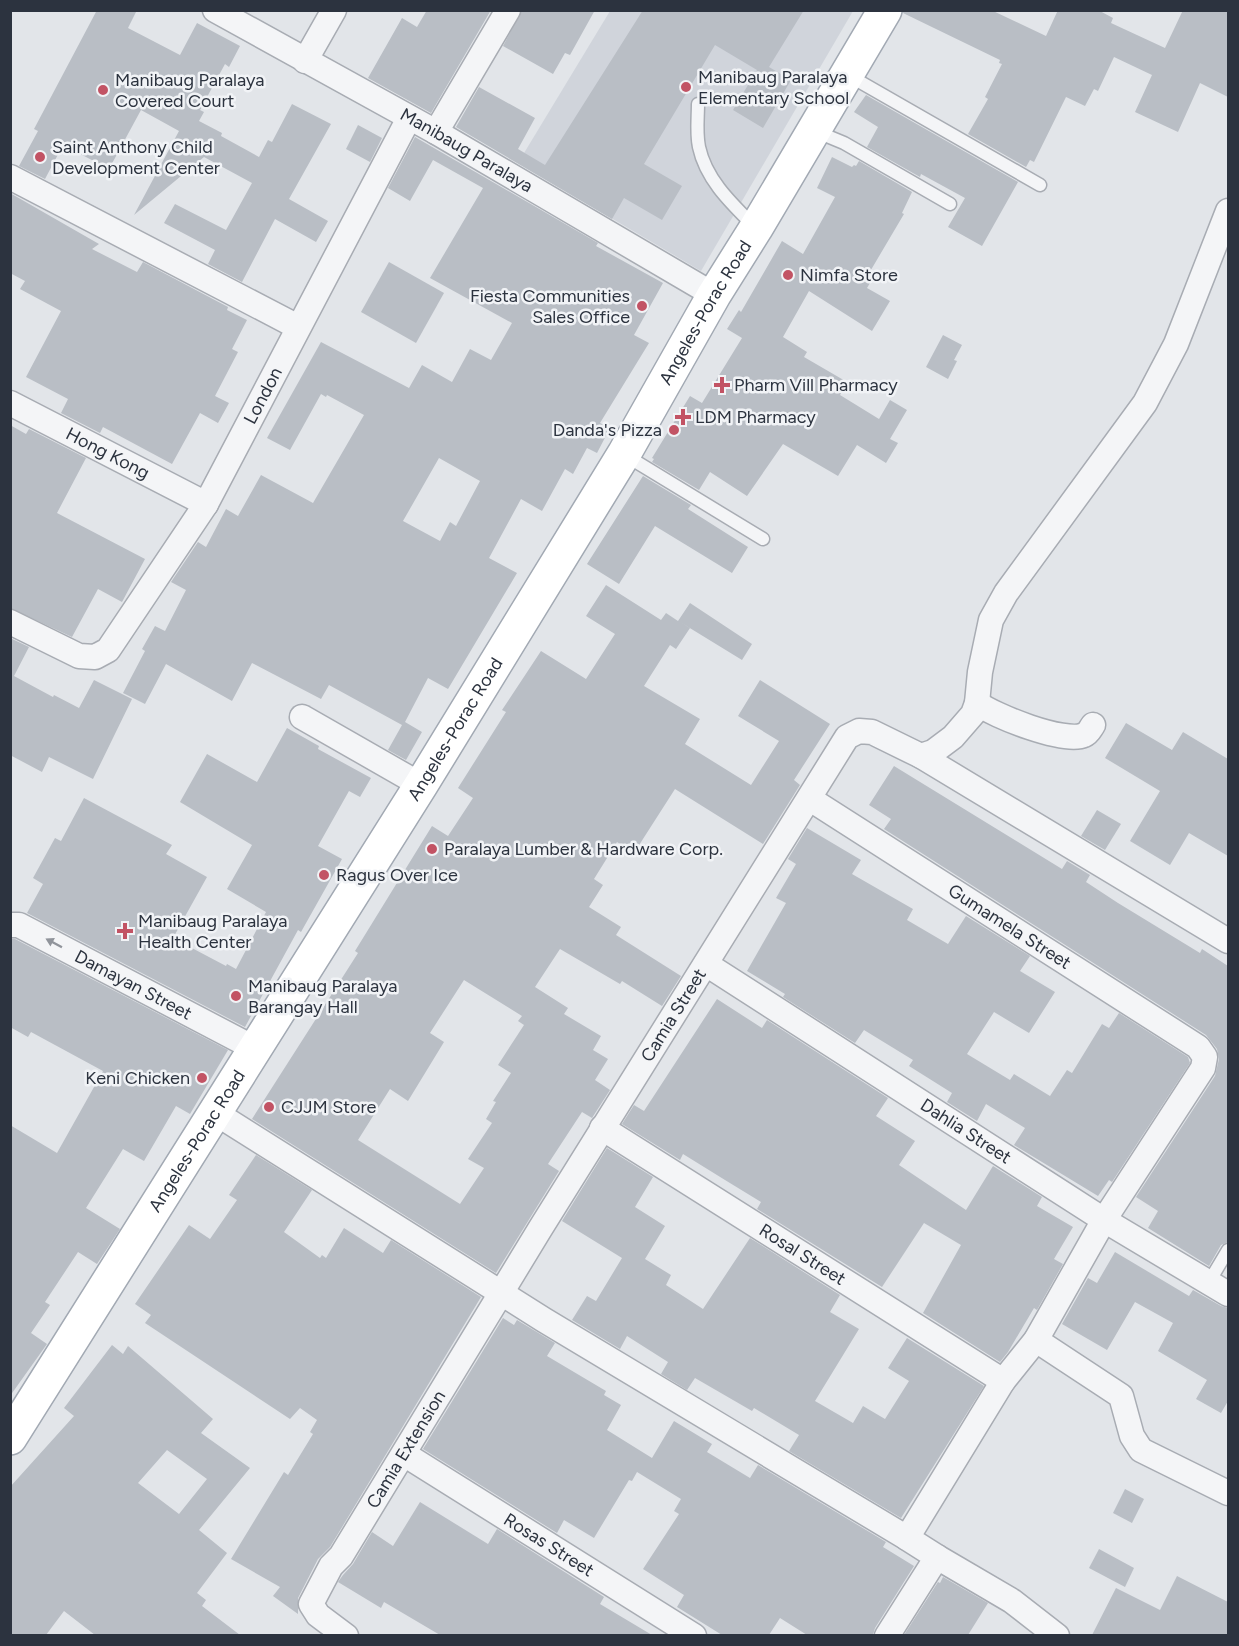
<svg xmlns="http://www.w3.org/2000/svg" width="1239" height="1646" font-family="Figtree,sans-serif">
<rect width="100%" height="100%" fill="#e2e5e9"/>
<polygon fill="#d0d4db" points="610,11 853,11 701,271 518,163"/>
<g fill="#b9bec5" fill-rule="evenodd">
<polygon points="97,10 137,10 128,28 180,55 197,23 240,46 229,67 225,64 200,110 204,112 199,121 222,133 221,136 259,157 268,140 272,142 292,104 331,124 289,199 328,221 316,242 275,219 242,282 208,264 215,250 164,223 175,204 226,230 252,183 204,157 134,215 179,131 141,110 109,169 63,145 45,179 19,166 38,131 34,129"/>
<polygon points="427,10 491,10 431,113 368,78 402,18 417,27"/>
<polygon points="522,10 595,10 570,55 565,53 553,74 503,46"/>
<polygon points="643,10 804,10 769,67 791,80 763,128 733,110 757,70 715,45 644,164 682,186 662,220 624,198 612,219 456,127 479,87 535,118 518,149 545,165"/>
<polygon points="904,10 991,10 1046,36 1058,10 1098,10 1113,18 1111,23 1165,48 1183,10 1228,10 1228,97 1200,83 1178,132 1135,112 1152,75 1114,57 1098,91 1094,89 1085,106 1066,97 1034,162 1030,160 1026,167 968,134 988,99 985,97 1002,64 999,63 1000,60 903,13"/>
<polygon points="866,95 1018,182 982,246 948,227 965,198 921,174 920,177 867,147 878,127 854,112"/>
<polygon points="358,125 382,138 370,162 346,149"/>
<path d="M415,137L598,243L596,246L663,283L634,335L649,343L600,423L610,428L597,453L587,448L573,474L565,469L542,511L521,499L489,558L517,573L448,689L428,678L405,722L422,732L406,760L388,750L402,725L329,685L321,699L252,663L232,701L166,664L145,704L123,693L145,651L142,649L155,626L165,631L186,590L171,582L198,542L206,547L226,509L238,516L261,475L313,503L364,415L327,395L326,397L321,394L290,450L267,438L321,342L409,388L422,365L452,382L470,349L491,360L512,323L430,278L483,188L433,160L410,201L388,188ZM439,458L480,481L456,526L450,522L440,541L403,521Z"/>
<polygon points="832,157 852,167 854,165 856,166 859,161 912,192 902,213 904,214 865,280 870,283 867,288 890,301 872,331 809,291 783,337 807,352 804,357 847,382 840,395 879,419 890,400 907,410 890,439 898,443 886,463 857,445 838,476 783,444 747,496 710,472 699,490 652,462 654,459 652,458 690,396 702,403 742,338 727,329 739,310 741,312 782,241 803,254 835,197 817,188"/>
<polygon points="10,193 99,244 92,249 137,272 143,262 228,307 227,310 247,320 232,349 238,352 215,396 229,403 218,423 200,413 172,464 103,427 100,433 61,413 68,399 26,377 61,311 20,289 25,281 10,273"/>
<polygon points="389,262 444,293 416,343 361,312"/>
<polygon points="943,335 962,345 954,360 957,361 948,379 926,367"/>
<polygon points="10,425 26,434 29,429 86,458 57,513 145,559 122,602 98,589 72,637 10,608"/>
<polygon points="643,476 691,505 688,509 748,547 732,573 655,526 619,584 587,564"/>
<path d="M606,585L661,620L666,613L678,621L690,603L752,644L742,660L680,622L690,628L676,649L670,645L644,686L700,719L685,744L751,785L779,741L738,716L760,680L830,724L794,780L800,785L763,844L675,789L634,853L617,842L594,879L603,885L589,907L621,927L616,935L681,976L662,1006L622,981L620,984L560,949L535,987L568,1008L564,1014L601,1036L593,1050L608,1059L595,1080L610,1090L592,1118L582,1112L548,1164L559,1171L496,1273L252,1119L358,953L355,951L432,826L448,836L473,798L458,788L506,712L502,710L541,651L586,679L615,634L586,616ZM464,980L522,1016L518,1021L524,1025L498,1065L511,1073L493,1101L496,1102L486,1119L492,1123L468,1159L484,1168L460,1204L358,1140L390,1089L408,1101L444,1042L430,1033Z"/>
<polygon points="10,638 29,647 14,676 53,697 54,695 79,708 94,680 132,699 93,779 49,757 42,772 10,755"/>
<polygon points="1126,723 1172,750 1183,732 1228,759 1228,856 1189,833 1170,865 1130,841 1160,791 1105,758"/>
<polygon points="287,728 319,746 318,749 371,778 360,797 349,791 318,846 342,859 301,932 298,930 245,1027 27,913 43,884 33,878 55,838 61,841 84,798 172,845 166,854 207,877 173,938 226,966 227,964 236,969 266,912 227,889 252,845 180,802 207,754 257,782"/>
<polygon points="894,766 1062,869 1067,861 1090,875 1086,882 1118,903 1200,953 1202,949 1228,966 1228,1242 1221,1245 1209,1266 1148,1228 1158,1211 1136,1197 1215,1076 1219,1059 1217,1049 1206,1035 884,829 891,819 869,805"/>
<polygon points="1097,810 1121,824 1105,850 1081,836"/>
<polygon points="807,828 861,860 852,874 913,909 907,920 948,944 966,916 1030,956 1020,971 1055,992 1029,1033 994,1012 967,1054 1010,1080 1014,1074 1050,1096 1067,1070 1072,1073 1102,1024 1109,1028 1119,1013 1188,1057 1190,1063 1112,1182 1109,1180 1098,1196 1014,1145 1025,1128 986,1104 977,1121 947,1102 952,1093 909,1066 913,1060 864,1030 855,1043 783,997 785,994 747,971 786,903 776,898 796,864 788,859"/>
<polygon points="10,939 15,939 228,1050 190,1114 176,1106 144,1161 123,1149 86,1208 120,1229 97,1264 78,1252 45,1302 50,1305 31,1333 47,1344 10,1396 10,1125 57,1153 103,1071 31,1032 28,1037 10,1027"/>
<polygon points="717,999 762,1028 767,1020 888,1098 876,1116 915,1141 899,1165 966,1210 993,1166 1042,1197 1037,1206 1073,1227 1054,1259 1063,1264 1037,1310 1034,1308 1008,1352 1000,1362 923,1313 961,1245 924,1223 882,1287 757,1209 761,1202 725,1180 683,1154 680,1160 622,1124 634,1105 644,1111"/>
<polygon points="607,1148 653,1177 635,1207 665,1226 645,1259 671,1275 666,1285 703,1309 750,1238 840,1295 830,1312 859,1329 815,1401 853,1423 863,1406 885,1419 909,1381 888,1368 907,1338 984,1386 901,1518 789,1451 799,1435 754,1408 752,1411 695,1378 687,1390 661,1374 668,1362 627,1336 620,1349 572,1320 587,1296 596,1301 622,1258 562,1221"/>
<polygon points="256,1155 312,1190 284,1232 320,1258 322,1255 326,1258 344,1228 383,1253 391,1240 481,1297 330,1547 318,1559 298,1598 298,1614 273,1596 280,1587 231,1559 284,1472 288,1475 313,1434 310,1432 317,1420 300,1408 290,1419 145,1323 151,1315 135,1304 189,1225 210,1239 237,1200 229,1195"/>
<polygon points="1115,1252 1189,1296 1193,1290 1221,1306 1228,1308 1228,1401 1221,1413 1196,1399 1207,1380 1158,1351 1173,1323 1135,1302 1107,1350 1062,1324 1088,1278 1097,1283"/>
<polygon points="503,1318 514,1325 517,1320 555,1343 547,1356 606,1391 604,1395 621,1405 607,1430 652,1458 674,1421 712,1444 707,1452 750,1478 758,1465 886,1542 883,1547 914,1566 875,1628 873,1635 807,1635 780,1618 769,1635 722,1635 677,1607 684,1595 643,1569 679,1514 674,1511 681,1499 637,1472 632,1481 629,1480 594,1538 564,1520 557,1533 423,1449"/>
<path d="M112,1345L123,1354L128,1346L213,1419L201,1433L250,1468L199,1530L227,1553L197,1593L206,1600L202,1606L240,1635H95L64,1611L46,1635H10V1487L74,1416L64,1408ZM167,1450L207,1479L179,1514L138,1483Z"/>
<polygon points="1125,1489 1144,1499 1132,1523 1113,1513"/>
<polygon points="420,1502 488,1544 497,1529 604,1597 600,1604 652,1635 440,1635 384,1602 381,1608 338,1582 343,1575 353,1564 372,1532 393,1546"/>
<polygon points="1099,1549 1134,1568 1125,1587 1089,1568"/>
<polygon points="1177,1576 1228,1602 1228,1635 1092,1635 1116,1588 1160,1610"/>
<polygon points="943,1577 988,1603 968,1635 904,1635 938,1582 940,1583"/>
</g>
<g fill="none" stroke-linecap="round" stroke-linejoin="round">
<defs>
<g id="lane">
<polyline points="848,75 1040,185"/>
<path d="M698,104C698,117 696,133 699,147C706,180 732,204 755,227"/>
<polyline points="815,131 844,143 950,204"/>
<polyline points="625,455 763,539"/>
<polyline points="1209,1282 1228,1250"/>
</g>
<g id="street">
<path id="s1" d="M215,10L436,132L714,295"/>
<polyline points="305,61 334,10"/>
<polyline points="436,132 508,10"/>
<polyline points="10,177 298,327"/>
<path id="s2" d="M10,403L206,504"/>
<path id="s3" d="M10,622L79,656L95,657L108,650L206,504L409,118"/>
<path d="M977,703C994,716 1065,744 1084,735C1089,733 1090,729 1093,725"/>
<polyline points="302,717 421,785"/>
<polyline points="921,756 933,752 953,737 973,714 977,703 980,672 991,620 1006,593 1145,403 1176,344 1228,211"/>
<path id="s4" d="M810,799L1198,1047L1205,1057L1203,1068L1104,1220L1036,1340L1003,1381L907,1538L937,1557L887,1636"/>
<path id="s5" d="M10,925H19L254,1048"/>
<path id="s6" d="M706,964L1104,1220L1228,1294"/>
<polyline points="214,1112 544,1320 907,1538"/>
<path id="s7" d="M602,1128L1003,1381"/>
<polyline points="1036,1340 1121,1396 1132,1436 1141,1450 1228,1493"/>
<path id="s8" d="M404,1454L694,1636"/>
<polyline points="937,1557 1012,1601 1057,1636"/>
<path id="s9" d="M346,1636L318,1615L311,1604L331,1566L341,1556L540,1229L847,737L859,731L872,732L921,756L1228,941"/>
</g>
<g id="primary">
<path id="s10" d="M10,1438L421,785L624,454L714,295L756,228L885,10"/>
</g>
</defs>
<use href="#lane" stroke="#a8acb3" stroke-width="15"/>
<use href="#street" stroke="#a8acb3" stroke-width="27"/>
<use href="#primary" stroke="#a2a9b3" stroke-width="36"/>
<use href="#lane" stroke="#f4f5f7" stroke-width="12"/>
<use href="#street" stroke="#f4f5f7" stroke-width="24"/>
<use href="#primary" stroke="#fff" stroke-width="33"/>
</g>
<defs><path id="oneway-solid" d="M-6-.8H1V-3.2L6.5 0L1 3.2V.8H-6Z" transform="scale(1.5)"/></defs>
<use fill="#90949b" href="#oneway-solid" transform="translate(54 943) rotate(-152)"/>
<g fill="#c25364" stroke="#f1f3f6" stroke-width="2">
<circle cx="686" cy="87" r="6"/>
<circle cx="103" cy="90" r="6"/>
<circle cx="40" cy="157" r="6"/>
<circle cx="788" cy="275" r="6"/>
<circle cx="642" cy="306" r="6"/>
<path d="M719 376h6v6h6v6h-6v6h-6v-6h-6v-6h6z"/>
<path d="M680 408h6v6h6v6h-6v6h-6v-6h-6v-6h6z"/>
<circle cx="674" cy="430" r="6"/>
<circle cx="432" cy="849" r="6"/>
<circle cx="324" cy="875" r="6"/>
<path d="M122 922h6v6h6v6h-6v6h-6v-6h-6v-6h6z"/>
<circle cx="236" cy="996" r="6"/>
<circle cx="202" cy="1078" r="6"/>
<circle cx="269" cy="1107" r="6"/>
</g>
<g text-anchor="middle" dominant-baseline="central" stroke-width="5" stroke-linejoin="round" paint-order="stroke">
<g font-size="18" fill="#2c333f" stroke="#f1f3f6" text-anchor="start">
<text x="698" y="77">Manibaug Paralaya<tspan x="698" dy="21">Elementary School</tspan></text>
<text x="115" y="80">Manibaug Paralaya<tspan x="115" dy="21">Covered Court</tspan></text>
<text x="52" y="147">Saint Anthony Child<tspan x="52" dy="21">Development Center</tspan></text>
<text x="800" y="275">Nimfa Store</text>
<text x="630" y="296" text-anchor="end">Fiesta Communities<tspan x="630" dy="21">Sales Office</tspan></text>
<text x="734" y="385">Pharm Vill Pharmacy</text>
<text x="695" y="417">LDM Pharmacy</text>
<text x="662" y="430" text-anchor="end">Danda's Pizza</text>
<text x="444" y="849">Paralaya Lumber &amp; Hardware Corp.</text>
<text x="336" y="875">Ragus Over Ice</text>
<text x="138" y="921">Manibaug Paralaya<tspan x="138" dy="21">Health Center</tspan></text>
<text x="248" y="986">Manibaug Paralaya<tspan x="248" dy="21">Barangay Hall</tspan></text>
<text x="190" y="1078" text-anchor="end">Keni Chicken</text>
<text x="281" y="1107">CJJM Store</text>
</g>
<g font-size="18" fill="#2c333f" stroke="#f1f3f6">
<text stroke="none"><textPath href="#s1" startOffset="288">Manibaug Paralaya</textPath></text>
<text stroke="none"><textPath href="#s10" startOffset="1323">Angeles-Porac Road</textPath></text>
<text stroke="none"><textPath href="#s3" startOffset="406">London</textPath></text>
<text stroke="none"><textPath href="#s2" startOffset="110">Hong Kong</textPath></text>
<text stroke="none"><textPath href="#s10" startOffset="837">Angeles-Porac Road</textPath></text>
<text stroke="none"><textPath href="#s4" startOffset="237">Gumamela Street</textPath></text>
<text stroke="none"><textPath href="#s5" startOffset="138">Damayan Street</textPath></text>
<text stroke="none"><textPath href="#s9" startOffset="740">Camia Street</textPath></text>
<text stroke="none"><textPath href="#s6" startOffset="309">Dahlia Street</textPath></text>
<text stroke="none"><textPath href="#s10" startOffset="351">Angeles-Porac Road</textPath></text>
<text stroke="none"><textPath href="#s7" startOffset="237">Rosal Street</textPath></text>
<text stroke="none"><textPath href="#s9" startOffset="230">Camia Extension</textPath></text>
<text stroke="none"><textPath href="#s8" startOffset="171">Rosas Street</textPath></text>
</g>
</g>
<rect width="1239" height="1646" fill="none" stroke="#2c333f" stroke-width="24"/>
</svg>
